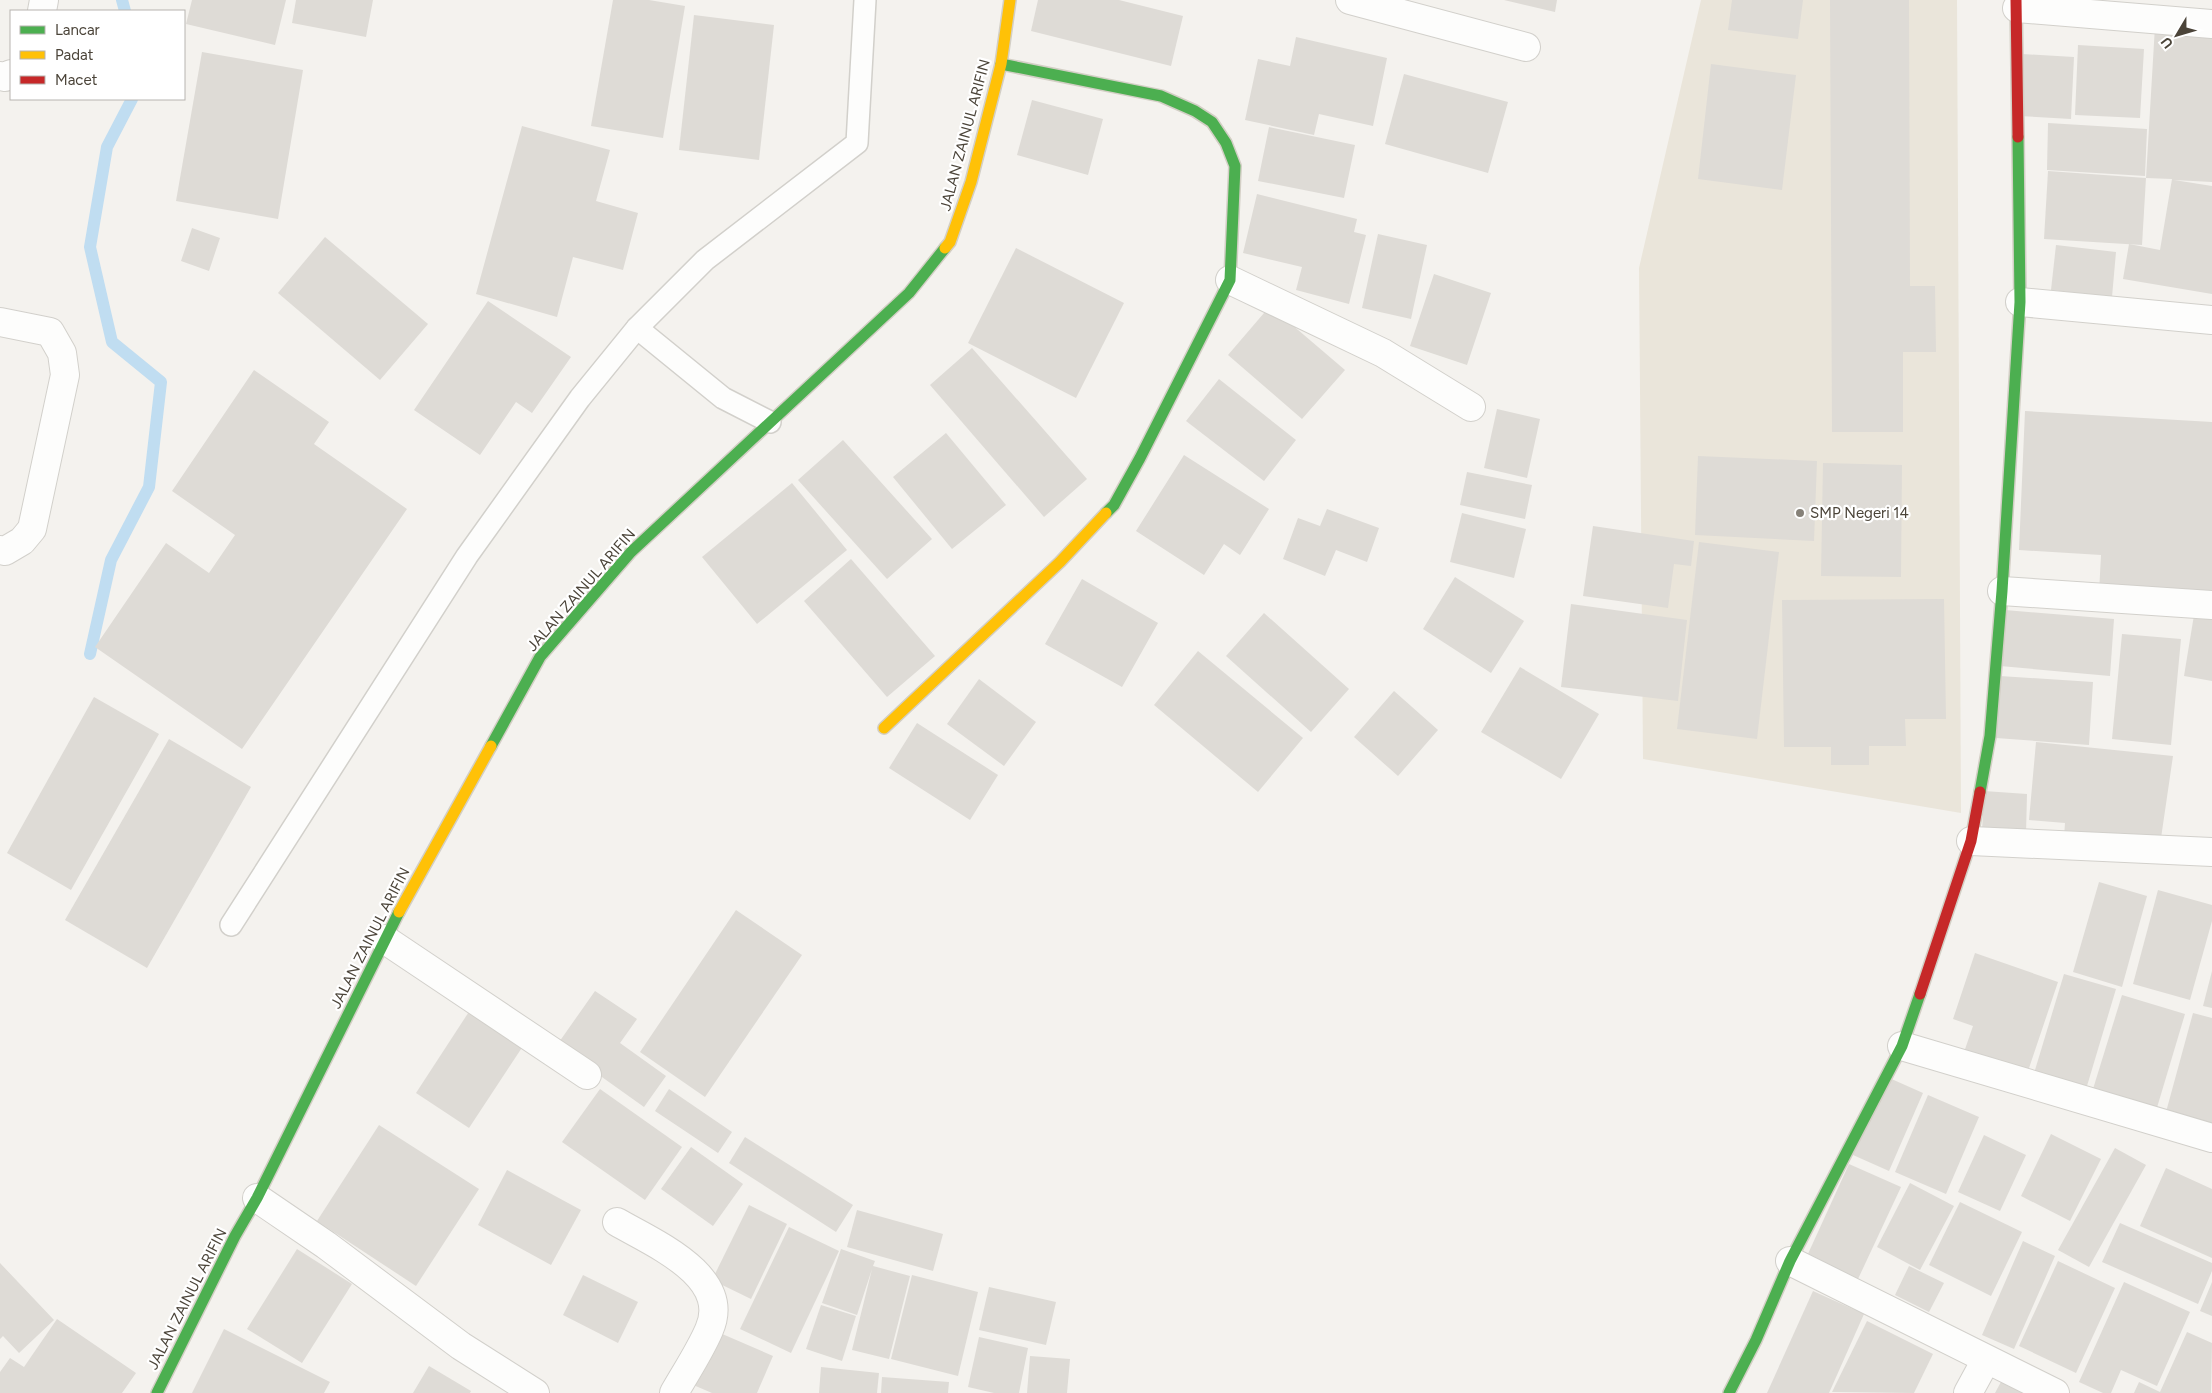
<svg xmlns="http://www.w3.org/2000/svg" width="2212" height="1393" font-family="Figtree,sans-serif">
<rect width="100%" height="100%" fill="#f4f2ee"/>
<polygon fill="#eae5da" points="1701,0 1957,0 1961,813 1643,759 1639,268"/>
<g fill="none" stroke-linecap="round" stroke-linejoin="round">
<g stroke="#c0ddf1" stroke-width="12">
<polyline points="122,0 125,11"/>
<polyline points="90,654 111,560 149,487 161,382 112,342 90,247 107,147 132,99"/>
</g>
</g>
<g fill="#dedbd6">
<polygon points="192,0 286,0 275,45 186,24"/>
<polygon points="296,0 373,0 366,37 292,23"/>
<polygon points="613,0 649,0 685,6 663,138 591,126"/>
<polygon points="1038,0 1119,0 1183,16 1171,66 1031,31"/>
<polygon points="1504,0 1557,0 1555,12"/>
<polygon points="1732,0 1803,0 1798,39 1728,30"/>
<polygon points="1830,0 1909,0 1910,286 1935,286 1936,352 1903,352 1903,432 1832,432"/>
<polygon points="694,15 774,25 759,160 679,150"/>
<polygon points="2155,26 2212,30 2212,182 2174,180 2212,186 2212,294 2123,279 2129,244 2160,250 2172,179 2146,178"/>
<polygon points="1296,37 1387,58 1373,126 1319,114 1314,135 1245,120 1258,59 1290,66"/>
<polygon points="2078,45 2144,49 2140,118 2075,115"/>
<polygon points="202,52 303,70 278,219 176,201"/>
<polygon points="2022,54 2074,57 2071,119 2019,116"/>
<polygon points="1711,64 1796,75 1782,190 1698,179"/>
<polygon points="1404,74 1508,102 1488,173 1385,144"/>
<polygon points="1032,100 1103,119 1088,175 1017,155"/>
<polygon points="2048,123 2147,129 2145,176 2047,170"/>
<polygon points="522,126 610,150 596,201 638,213 623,270 573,257 557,317 476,294"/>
<polygon points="1269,127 1355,145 1344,198 1258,181"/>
<polygon points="2048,171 2146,178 2142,245 2044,239"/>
<polygon points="1257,194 1357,219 1354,232 1366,235 1349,304 1296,290 1302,267 1243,253"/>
<polygon points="192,228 220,238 209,271 181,261"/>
<polygon points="1378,234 1427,245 1411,319 1362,308"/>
<polygon points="325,237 428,324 380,380 278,293"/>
<polygon points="2056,245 2116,252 2112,297 2051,290"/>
<polygon points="1016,248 1124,303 1076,398 968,343"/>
<polygon points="1434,274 1491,293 1467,365 1410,346"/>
<polygon points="488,301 571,357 532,413 516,402 480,455 414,410"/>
<polygon points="1270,306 1345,370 1302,419 1228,355"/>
<polygon points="972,348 1087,479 1044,517 930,385"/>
<polygon points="254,370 329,422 314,444 407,509 242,749 95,647 166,543 209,573 235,535 172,491"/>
<polygon points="1219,379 1296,440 1264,481 1186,421"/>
<polygon points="1497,409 1540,419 1527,478 1484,468"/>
<polygon points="2025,411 2212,422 2212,600 2099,593 2101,555 2019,550"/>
<polygon points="946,433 1006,505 952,549 893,477"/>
<polygon points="843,440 932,539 887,579 798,480"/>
<polygon points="1184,455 1269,509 1240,555 1224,544 1204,575 1136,531"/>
<polygon points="1698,456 1817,461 1814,541 1695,535"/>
<polygon points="1823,463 1902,465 1901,577 1821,576"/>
<polygon points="1467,472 1532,485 1525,519 1460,505"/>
<polygon points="792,483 847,550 757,624 702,557"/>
<polygon points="1327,509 1379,528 1367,562 1336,550 1325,576 1283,559 1298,518 1320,526"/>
<polygon points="1462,513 1526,529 1514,578 1450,562"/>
<polygon points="1593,526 1694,541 1691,566 1674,564 1668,608 1583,596"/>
<polygon points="1699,542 1779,552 1757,739 1677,729"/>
<polygon points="851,559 935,656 887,697 804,601"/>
<polygon points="1455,577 1524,621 1491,673 1423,629"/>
<polygon points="1082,579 1158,623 1122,687 1045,644"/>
<polygon points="1944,599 1946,719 1905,719 1906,746 1869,746 1869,765 1831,765 1831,747 1784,747 1782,600"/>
<polygon points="1571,604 1687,620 1678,701 1561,687"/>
<polygon points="2005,610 2114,619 2110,676 2000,666"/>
<polygon points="1264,613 1349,689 1311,732 1226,656"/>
<polygon points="2194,615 2212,618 2212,681 2184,676"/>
<polygon points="2122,634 2181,639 2171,745 2112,739"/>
<polygon points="1198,651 1303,738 1258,792 1154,705"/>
<polygon points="1520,667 1599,714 1561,779 1481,732"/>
<polygon points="2000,676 2093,682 2089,745 1996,738"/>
<polygon points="979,679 1036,722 1004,766 947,724"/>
<polygon points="1394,691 1438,730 1398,776 1354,737"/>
<polygon points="94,697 159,734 71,890 7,853"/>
<polygon points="917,723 998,775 970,820 889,768"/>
<polygon points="169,739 251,787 147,968 65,920"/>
<polygon points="2036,742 2173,756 2160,845 2064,837 2065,823 2029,820"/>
<polygon points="1984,791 2027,794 2026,834 1982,832"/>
<polygon points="2099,882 2147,896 2122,987 2073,972"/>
<polygon points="2158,890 2212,905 2212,921 2190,1000 2133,984"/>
<polygon points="736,910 802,955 705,1097 640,1052"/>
<polygon points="1975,953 2058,982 2025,1080 1962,1058 1973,1026 1953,1019"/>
<polygon points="2212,971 2212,1008 2203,1006"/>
<polygon points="2064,974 2116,989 2084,1096 2032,1080"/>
<polygon points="595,991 637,1019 620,1043 666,1076 644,1107 557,1045"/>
<polygon points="2122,995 2185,1014 2153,1121 2089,1102"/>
<polygon points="474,1004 527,1040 469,1128 416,1093"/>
<polygon points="2193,1013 2212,1018 2212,1137 2163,1123"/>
<polygon points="1887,1077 1923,1093 1889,1171 1853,1155"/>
<polygon points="600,1089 682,1147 645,1200 562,1142"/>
<polygon points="669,1089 732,1132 718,1153 655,1111"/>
<polygon points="1928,1095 1979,1117 1946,1194 1895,1172"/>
<polygon points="379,1125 479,1189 416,1286 317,1221"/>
<polygon points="2051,1134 2101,1159 2070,1221 2021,1196"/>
<polygon points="1984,1135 2026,1155 2000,1211 1958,1192"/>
<polygon points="745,1137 853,1205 836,1232 729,1163"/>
<polygon points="691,1147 743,1184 713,1226 661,1189"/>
<polygon points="2115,1148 2146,1165 2089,1267 2058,1250"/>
<polygon points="1849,1164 1901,1187 1858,1279 1807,1256"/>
<polygon points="2166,1168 2212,1189 2212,1258 2140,1226"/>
<polygon points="507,1170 581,1210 551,1265 478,1225"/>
<polygon points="1910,1183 1954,1206 1920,1270 1877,1247"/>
<polygon points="1960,1202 2022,1232 1991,1296 1929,1265"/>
<polygon points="749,1205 787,1224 751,1299 712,1280"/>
<polygon points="857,1210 943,1234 933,1271 847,1247"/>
<polygon points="2120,1223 2212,1263 2212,1271 2198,1304 2102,1262"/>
<polygon points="789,1227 839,1251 791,1353 740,1329"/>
<polygon points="2023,1241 2055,1256 2014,1349 1982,1335"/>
<polygon points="297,1249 352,1284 302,1363 247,1329"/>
<polygon points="841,1249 875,1261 873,1266 910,1276 889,1359 852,1350 872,1269 857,1315 822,1303"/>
<polygon points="2058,1261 2115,1288 2076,1373 2019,1346"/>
<polygon points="0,1263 54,1320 19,1353 3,1336 0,1339"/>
<polygon points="1909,1266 1944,1283 1929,1312 1895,1295"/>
<polygon points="583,1275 638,1302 618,1343 563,1315"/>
<polygon points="912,1275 978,1292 958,1376 891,1359"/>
<polygon points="2124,1282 2190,1312 2157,1386 2121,1370 2111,1393 2103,1393 2079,1382"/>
<polygon points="2212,1282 2212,1316 2200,1311"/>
<polygon points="989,1287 1056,1302 1046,1345 979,1330"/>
<polygon points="1813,1291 1864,1314 1829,1393 1767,1393"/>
<polygon points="821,1305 856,1316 842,1361 806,1349"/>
<polygon points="57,1319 136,1373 122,1393 0,1393 0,1372 10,1358 24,1367"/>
<polygon points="1867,1321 1933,1354 1914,1393 1832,1392"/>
<polygon points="224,1329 330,1382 324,1393 192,1393"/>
<polygon points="713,1330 773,1356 757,1393 712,1393 691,1384"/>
<polygon points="2187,1332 2212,1343 2211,1393 2134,1393 2139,1382 2160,1392"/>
<polygon points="979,1337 1028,1348 1019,1393 994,1393 968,1387"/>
<polygon points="1030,1356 1070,1359 1067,1393 1027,1393"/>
<polygon points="429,1366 471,1391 470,1393 413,1393"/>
<polygon points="821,1367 879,1373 877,1393 819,1393"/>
<polygon points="882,1377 949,1382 948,1393 881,1393"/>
<polygon points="2002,1380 2026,1393 1995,1393"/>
</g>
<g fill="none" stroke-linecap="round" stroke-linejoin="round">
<defs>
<g id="lane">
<polyline points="637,328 723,398 770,422"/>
<polyline points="231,925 467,556 580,398 637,328 705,260 857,143 865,0"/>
</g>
<g id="street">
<polyline points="1350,0 1526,47"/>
<polyline points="2017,8 2212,24"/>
<polyline points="42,11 44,0"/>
<polyline points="0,76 5,77 11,74"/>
<polyline points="1230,280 1383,353 1471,407"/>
<polyline points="2020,302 2212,320"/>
<polyline points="0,322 50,332 62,353 65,375 32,529 22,541 5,551 0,550"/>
<polyline points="2002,591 2212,605"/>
<polyline points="1971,841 2212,852"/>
<polyline points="384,939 587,1075"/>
<polyline points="1902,1046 2212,1138"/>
<polyline points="257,1198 326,1245 461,1346 535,1393"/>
<path d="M617,1222C653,1243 733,1276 709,1330C700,1351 686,1372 674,1393"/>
<polyline points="1790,1261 2055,1393"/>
<polyline points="1968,1393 1986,1360"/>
</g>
<g id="fast">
<polyline points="1001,64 1161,96 1195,111 1212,122 1226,143 1235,166 1230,280 1140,458 1114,505 1106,513"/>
<polyline points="491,746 540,657 631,552 909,293 945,248"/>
<polyline points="1980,792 1990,736 2002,591 2020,302 2018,137"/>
<polyline points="157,1393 235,1236 257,1198 399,912"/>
<polyline points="1729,1393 1756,1340 1790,1261 1902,1046 1920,994"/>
</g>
<g id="slow">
<polyline points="945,248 950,242 971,182 1001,64 1010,0"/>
<polyline points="884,728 1060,562 1106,513"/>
<polyline points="399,912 491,746"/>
</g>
<g id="jam">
<polyline points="2016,0 2018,137"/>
<polyline points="1920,994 1971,841 1980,792"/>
</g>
</defs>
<use href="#lane" stroke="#d2d0cb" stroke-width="24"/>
<use href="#street" stroke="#d2d0cb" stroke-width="30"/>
<use href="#fast" stroke="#d3cfc5" stroke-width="14"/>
<use href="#slow" stroke="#d3cfc5" stroke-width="14"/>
<use href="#jam" stroke="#d3cfc5" stroke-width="14"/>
<use href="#lane" stroke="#fdfdfc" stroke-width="21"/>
<use href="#street" stroke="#fdfdfc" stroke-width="28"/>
<use href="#fast" stroke="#4caf50" stroke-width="11"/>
<use href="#slow" stroke="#ffc107" stroke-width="11"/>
<use href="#jam" stroke="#c62828" stroke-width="11"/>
</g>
<circle fill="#868178" stroke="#fff" stroke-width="2" cx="1800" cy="513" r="5"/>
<g text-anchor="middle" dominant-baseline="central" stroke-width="4.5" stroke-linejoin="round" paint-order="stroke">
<g font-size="15" fill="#4b4439" stroke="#fff">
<text transform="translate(965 135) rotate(-75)">JALAN ZAINUL ARIFIN</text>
<text transform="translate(581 590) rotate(-49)">JALAN ZAINUL ARIFIN</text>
<text transform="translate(370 938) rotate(-63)">JALAN ZAINUL ARIFIN</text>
<text transform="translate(187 1299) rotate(-63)">JALAN ZAINUL ARIFIN</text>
</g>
<g font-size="15" fill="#4b4439" stroke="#fff" text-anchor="start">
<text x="1810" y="513">SMP Negeri 14</text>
</g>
</g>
<rect x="10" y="10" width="175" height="90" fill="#ffffff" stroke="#b7b4b0"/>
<rect x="20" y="26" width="25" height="8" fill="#4caf50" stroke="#b7b4b0"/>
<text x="55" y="35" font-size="15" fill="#4b4439">Lancar</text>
<rect x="20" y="51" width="25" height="8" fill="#ffc107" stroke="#b7b4b0"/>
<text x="55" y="60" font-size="15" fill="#4b4439">Padat</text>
<rect x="20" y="76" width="25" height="8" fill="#c62828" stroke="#b7b4b0"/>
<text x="55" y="85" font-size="15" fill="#4b4439">Macet</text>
<g transform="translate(2177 35) rotate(232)" stroke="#ffffff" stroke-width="4" paint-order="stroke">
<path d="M0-4L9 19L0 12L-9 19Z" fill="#4b4439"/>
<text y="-8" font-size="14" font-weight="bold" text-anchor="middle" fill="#4b4439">U</text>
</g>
</svg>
